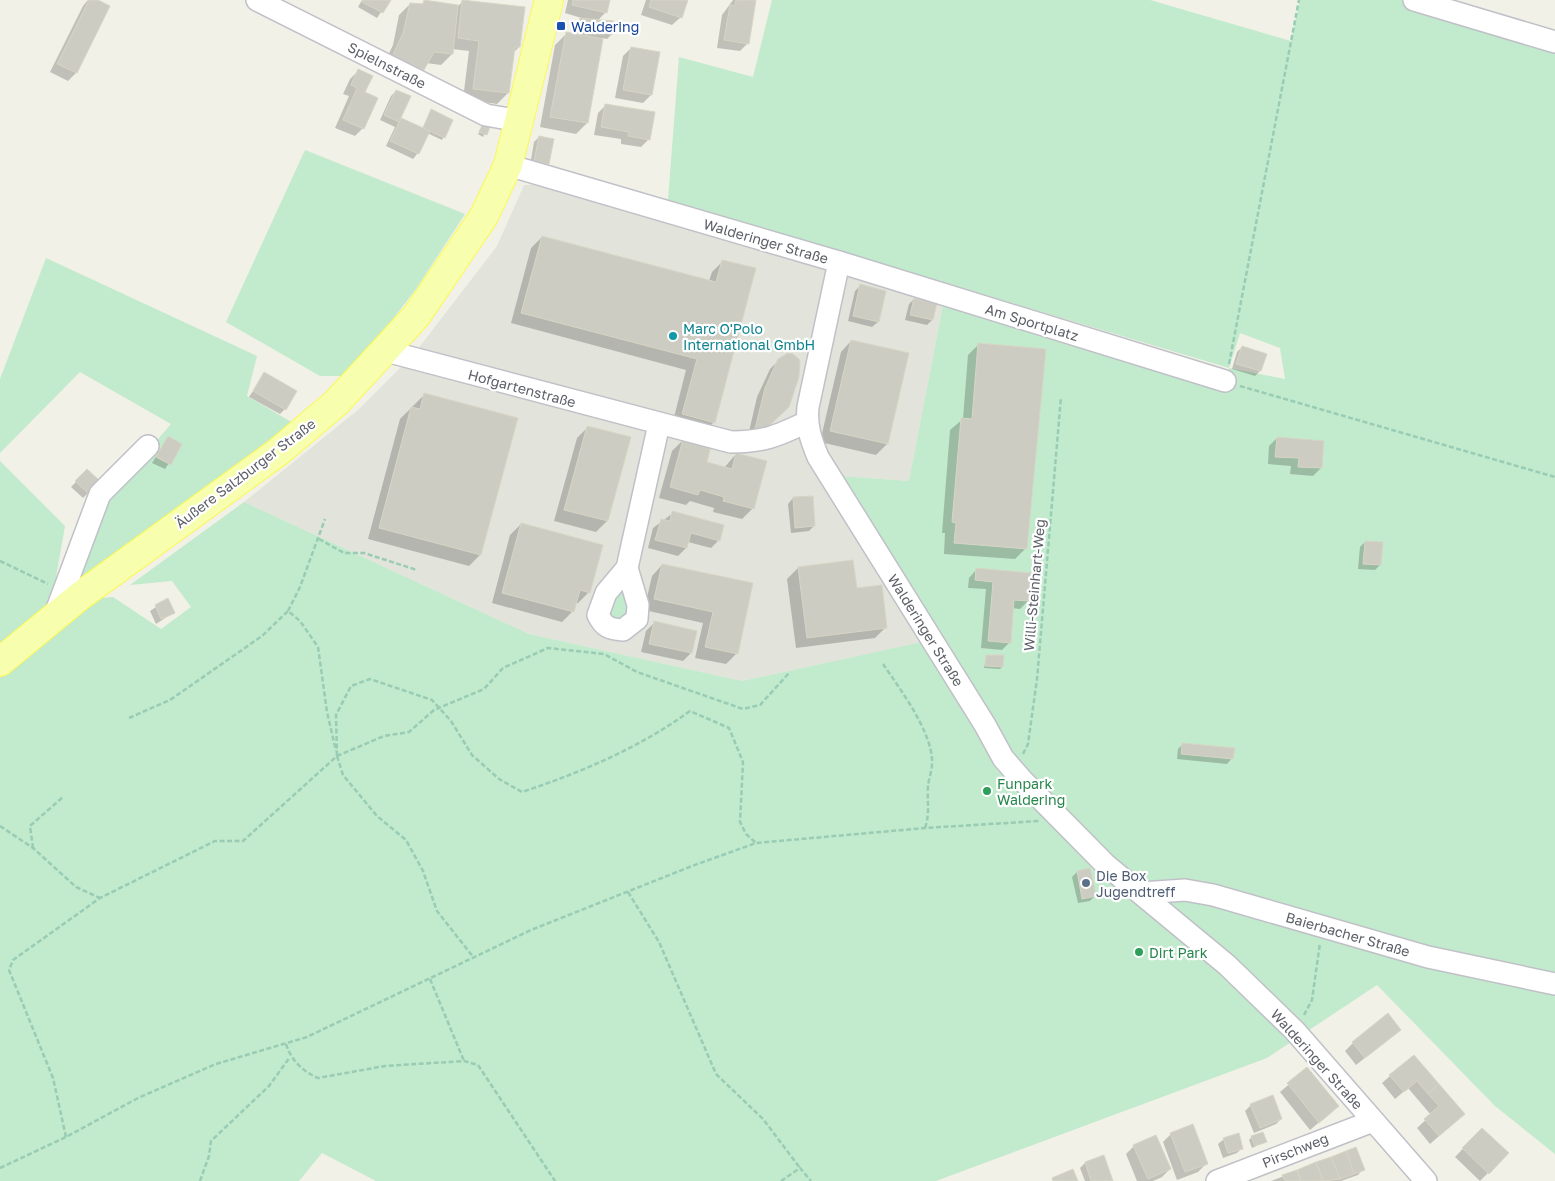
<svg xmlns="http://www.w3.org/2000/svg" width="1555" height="1181" font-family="'Golos Text',sans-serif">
<rect width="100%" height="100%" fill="#f1f1e7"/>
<polygon fill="#e2e3db" points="543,184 944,300 909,481 842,476 923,642 742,681 529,634 244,502 359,409 414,354 497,246 524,185"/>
<g fill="#c2eacc" fill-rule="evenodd">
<path d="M772,0H1150L1291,41L1300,0H1452L1555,32V1154L1495,1106L1377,985L1267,1058L936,1181H376L322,1153L299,1181H0V461L65,526L56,577L70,601L113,597L161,629L191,607L172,581L130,585L244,502L529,634L742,681L922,642L841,476L909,481L944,300L1226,385L1229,368L668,200L679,57L753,77ZM1240,333L1280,348L1285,379L1229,368Z"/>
<polygon points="305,150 465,214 416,289 379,337 341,376 320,376 226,322"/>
<polygon points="46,258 257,356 247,396 293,423 76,583 106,500 171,424 80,372 0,453 0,379"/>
<polygon points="623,590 629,613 621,620 609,617 609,606"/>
</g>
<g fill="#0003">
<polygon points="88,0 95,0 109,7 76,73 68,81 50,72 83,6"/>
<polygon points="362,0 389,0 377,18 358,7"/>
<polygon points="568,0 608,0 605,13 597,21 612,34 607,39 602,38 587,123 576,134 540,127 555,45 566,34 575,35 576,25 581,19 588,20 565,13"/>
<polygon points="646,0 686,0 681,17 672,25 641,15"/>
<polygon points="733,0 755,0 748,43 740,51 717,48 722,15"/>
<polygon points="425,1 458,6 463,1 519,47 513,53 508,93 497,104 463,99 469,51 452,49 452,54 441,65 426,63 412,80 381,70 393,45 399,15 410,4 421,5"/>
<polygon points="631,48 659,53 651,95 643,103 615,98 623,56"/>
<polygon points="358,71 363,128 355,136 335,128 349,96 343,94 350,79"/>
<polygon points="396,91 399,119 422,129 431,111 452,120 442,140 427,133 418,153 413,159 386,146 395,127 380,120 391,96"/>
<polygon points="606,105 649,139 641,147 621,144 621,139 594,135 598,113"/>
<polygon points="484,123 489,125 483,137 478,134"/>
<polygon points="539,137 548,164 543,169 530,166 534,142"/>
<polygon points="542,237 709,281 712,272 723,261 714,422 703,433 672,425 686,370 511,323 531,248"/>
<polygon points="860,286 885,292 878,322 872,327 848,321 855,291"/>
<polygon points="914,299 932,320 927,325 905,320 909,304"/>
<polygon points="851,341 887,444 876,455 820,442 841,352"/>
<polygon points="979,344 1026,548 1015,559 944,554 945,533 942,533 950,430 963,419 968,355"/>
<polygon points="1242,347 1265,355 1260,371 1255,376 1232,369 1237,352"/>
<polygon points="779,360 788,406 760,434 748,436 757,397 770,369"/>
<polygon points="264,374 285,409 280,414 249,397"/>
<polygon points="424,395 480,555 469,566 368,539 400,419"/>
<polygon points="588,427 629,438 607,521 596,532 554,521 577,438"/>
<polygon points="168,437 181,444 165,469 152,463"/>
<polygon points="1277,438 1321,468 1313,476 1290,474 1291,466 1268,464 1269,446"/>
<polygon points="683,440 705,463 724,468 736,454 753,508 742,519 713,512 714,508 690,501 686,505 659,498 672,451"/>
<polygon points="87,471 99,482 83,498 71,487"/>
<polygon points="793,498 814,526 809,531 791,533 788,504"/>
<polygon points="673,513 719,540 711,548 688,542 686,548 678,556 648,548 653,528"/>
<polygon points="521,524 589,592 578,603 575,603 573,611 562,622 492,603 510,535"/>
<polygon points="1365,542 1380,565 1375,570 1358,569 1360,547"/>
<polygon points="662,565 752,584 737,653 726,664 695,658 703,623 644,610 652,576"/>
<polygon points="798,568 856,589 886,627 875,638 796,648 787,579"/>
<polygon points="977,569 1028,601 1020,609 1012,608 1010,642 1002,650 981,648 986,589 968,588 969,578"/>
<polygon points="167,600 173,613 156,624 150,611"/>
<polygon points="654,623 691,653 683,661 641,652 646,631"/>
<polygon points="987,656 1002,667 1000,669 984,668"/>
<polygon points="1183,744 1232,758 1227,764 1177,759 1178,749"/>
<polygon points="1077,872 1095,896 1090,901 1078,903 1072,877"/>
<polygon points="1400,1030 1356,1065 1345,1051 1353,1043"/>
<polygon points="1413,1056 1455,1122 1430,1144 1417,1128 1431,1115 1408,1088 1395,1099 1382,1083"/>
<polygon points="1307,1069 1329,1114 1310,1130 1280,1092"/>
<polygon points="1251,1105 1281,1119 1276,1124 1254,1133 1245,1111"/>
<polygon points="1171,1134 1206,1164 1198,1172 1177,1180 1163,1142"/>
<polygon points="1252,1137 1265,1142 1252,1148 1249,1140"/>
<polygon points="1474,1137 1488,1173 1480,1181 1455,1157"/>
<polygon points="1224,1139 1242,1148 1237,1153 1223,1158 1218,1144"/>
<polygon points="1134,1146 1170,1169 1162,1177 1153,1181 1137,1181 1126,1154"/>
<polygon points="1355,1149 1363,1169 1358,1175 1341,1181 1271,1181"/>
<polygon points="1085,1163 1112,1181 1085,1181 1080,1168"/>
</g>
<g fill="#ccccc3" stroke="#d7d6c4">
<polygon points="89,0 98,0 110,6 77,73 57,64"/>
<polygon points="363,0 391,0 383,13 362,2"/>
<polygon points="424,0 458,5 453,54 434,52 424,70 391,59 403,33 410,3 423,4"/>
<polygon points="462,0 525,7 520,47 515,47 509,93 473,89 479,41 458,38"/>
<polygon points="573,0 610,0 607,13 572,5"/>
<polygon points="651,0 688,0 682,18 649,7"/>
<polygon points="736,0 756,0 749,44 724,40 730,5 735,6"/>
<polygon points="580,18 614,21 613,34 579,31"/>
<polygon points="566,32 603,39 588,123 550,117"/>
<polygon points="631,47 660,52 652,95 623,90"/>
<polygon points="358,69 373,76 365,92 378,98 364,129 343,120 357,88 351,85"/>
<polygon points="396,90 411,96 399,122 384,115"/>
<polygon points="605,104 655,112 650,140 628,136 629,132 601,127"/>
<polygon points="431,109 453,120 445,138 423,128"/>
<polygon points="401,118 430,131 419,154 390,141"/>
<polygon points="484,121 491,124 487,135 479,132"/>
<polygon points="539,136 554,139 549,164 534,161"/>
<polygon points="542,236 716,282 722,260 756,268 715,423 682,414 697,359 521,313"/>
<polygon points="860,284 886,291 879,322 853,316"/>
<polygon points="914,298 937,303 933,320 910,315"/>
<polygon points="851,340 909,353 888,444 830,431"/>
<polygon points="978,343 1046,349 1027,549 954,543 956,523 952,522 961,418 972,419"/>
<polygon points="1242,346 1267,354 1261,371 1236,364"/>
<polygon points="788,353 793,354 800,360 799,377 789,407 769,426 755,429 765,388 778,359"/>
<polygon points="264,372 297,391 286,410 253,391"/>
<polygon points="424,393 518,418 481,555 379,528 411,407 420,409"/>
<polygon points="587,426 631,437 608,521 564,510"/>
<polygon points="168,436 182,444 171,465 156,457"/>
<polygon points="1277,437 1324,441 1322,468 1298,467 1299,458 1275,457"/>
<polygon points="683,439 711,446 707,462 732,469 736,453 767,461 754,509 723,501 724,497 700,490 698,495 670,487"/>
<polygon points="87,469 101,482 89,494 75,481"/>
<polygon points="813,496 815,526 795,528 793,497"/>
<polygon points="672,511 724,525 720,541 691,533 687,548 655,540 661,519 670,521"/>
<polygon points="521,523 603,545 590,593 580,590 574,612 502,593"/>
<polygon points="1365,541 1383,542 1381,565 1363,564"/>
<polygon points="853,560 857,588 882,585 887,628 807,638 798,567"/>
<polygon points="662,564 753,583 738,654 705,647 713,612 654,599"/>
<polygon points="976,568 1031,573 1029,601 1014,600 1011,643 988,641 993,582 975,580"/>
<polygon points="168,598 175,613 161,619 155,605"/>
<polygon points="654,621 697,631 692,653 649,644"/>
<polygon points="986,655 1004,655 1003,667 985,666"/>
<polygon points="1182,743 1235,748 1233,759 1181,754"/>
<polygon points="1090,868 1096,896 1082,899 1077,871"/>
<polygon points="1388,1013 1401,1030 1365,1058 1352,1042"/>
<polygon points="1414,1055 1439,1084 1428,1094 1417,1081 1404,1092 1389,1075"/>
<polygon points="1307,1067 1339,1106 1319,1123 1287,1083"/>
<polygon points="1439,1084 1465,1114 1439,1136 1424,1119 1439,1106 1428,1094"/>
<polygon points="1273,1095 1282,1119 1260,1128 1250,1104"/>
<polygon points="1193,1124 1208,1164 1185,1172 1170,1133"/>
<polygon points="1482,1128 1509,1153 1489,1174 1462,1148"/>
<polygon points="1263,1132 1267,1142 1255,1146 1251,1136"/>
<polygon points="1239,1133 1243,1149 1228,1153 1223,1138"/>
<polygon points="1156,1135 1171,1169 1148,1179 1133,1145"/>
<polygon points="1356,1147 1365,1170 1354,1174 1346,1151"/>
<polygon points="1346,1151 1354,1174 1340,1179 1331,1157"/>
<polygon points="1104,1155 1113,1181 1091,1181 1085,1162"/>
<polygon points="1331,1157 1340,1179 1323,1181 1316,1162"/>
<polygon points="1316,1162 1323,1181 1301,1181 1297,1170"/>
<polygon points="1073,1169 1078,1181 1053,1181 1052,1178"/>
<polygon points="1297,1170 1301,1181 1285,1181 1282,1175"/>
</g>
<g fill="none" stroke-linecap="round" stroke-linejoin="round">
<defs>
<g id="minor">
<polyline points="257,0 486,115 520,121"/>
<polyline points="1414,0 1555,42"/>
<polyline points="508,165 839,262 1225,381"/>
<path d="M839,262L808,407C806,426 811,440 818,457L985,725L1003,758L1023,781L1105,864L1227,965L1295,1031L1426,1181"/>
<path d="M386,351L731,442C764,442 777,436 807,422"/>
<path d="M627,568L638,605L637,619L623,630C609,629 604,627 598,615L606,593L627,568L659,424"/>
<polyline points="54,617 100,494 148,446"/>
<polyline points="1142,893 1185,890 1213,895 1428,957 1555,984"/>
<polyline points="1217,1181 1373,1121"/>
</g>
<polyline id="major" points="0,662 80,596 278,452 336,403 417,315 484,216 508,165 549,0"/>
</defs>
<use href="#minor" stroke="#c0c1c8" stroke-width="24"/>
<use href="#major" stroke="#fcf954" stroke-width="30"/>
<g stroke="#99ccb5" stroke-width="2.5" stroke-dasharray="5 2.5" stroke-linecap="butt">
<polyline points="1229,364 1299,0"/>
<polyline points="1240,386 1555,477"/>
<polyline points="319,539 344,553 364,553 417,570"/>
<polyline points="0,561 48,584"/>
<polyline points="288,611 300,587 325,519"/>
<path d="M883,664C900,689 930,729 932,759C933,768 929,778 928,786C927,801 930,814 925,828"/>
<polyline points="129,718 170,700 262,636 288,611 300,621 318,647 327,712 336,751"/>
<polyline points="1023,754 1028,744 1037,679 1061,397"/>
<path d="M337,756L336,715L351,686L370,679L432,700L451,721L472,755L499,779L522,792C582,772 639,748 690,711L729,728L743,762L740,822L746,834L756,843"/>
<polyline points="337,756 343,775 377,816 406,840 423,871 437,911 474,958"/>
<polyline points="0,826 33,848 76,887 100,898"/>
<polyline points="33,848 30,826 63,797"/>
<polyline points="628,892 659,942 716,1074 763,1119 800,1168"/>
<polyline points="430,979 464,1061"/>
<polyline points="1304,1015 1312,1000 1320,943"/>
<path d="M286,1044C291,1060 302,1071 318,1078L385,1066L464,1061L478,1065L555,1181"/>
<polyline points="66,1137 53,1078 9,970 13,960 100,898 215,841 243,841 337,756 384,736 409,732 434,710 484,689 503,668 548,648 604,654 637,672 743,709 760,705 789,673"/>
<polyline points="0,1168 66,1137 138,1098 216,1064 307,1037 531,930 692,866 756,843 925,828 1039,821"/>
<polyline points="200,1181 209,1156 211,1141 269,1086 290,1057"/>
<polyline points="781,1181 800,1168 811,1181"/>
</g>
<use href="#minor" stroke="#fff" stroke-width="21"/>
<use href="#major" stroke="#f7ffae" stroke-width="28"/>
</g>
<rect fill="#1a4fb4" stroke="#fff" stroke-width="2" x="556" y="21" width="10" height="10" rx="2.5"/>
<circle fill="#0f9aa8" stroke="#fff" stroke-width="2" cx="673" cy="336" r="5"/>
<g fill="#2e9e5b" stroke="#fff" stroke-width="2">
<circle cx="987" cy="791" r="5"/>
<circle cx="1139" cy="952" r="5"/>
</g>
<circle fill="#5c6f8a" stroke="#fff" stroke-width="2" cx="1086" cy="883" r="5"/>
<g text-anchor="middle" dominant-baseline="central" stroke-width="4.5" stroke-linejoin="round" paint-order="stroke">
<g font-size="14" fill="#164399" stroke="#fff" text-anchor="start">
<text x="571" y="26">Waldering</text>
</g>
<g font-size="14" fill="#5e6068" stroke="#fff">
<text transform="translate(387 65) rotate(27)">Spielnstraße</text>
<text transform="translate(766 241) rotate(16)">Walderinger Straße</text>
<text transform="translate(1032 322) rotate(17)">Am Sportplatz</text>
<text transform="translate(522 388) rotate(15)">Hofgartenstraße</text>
<text transform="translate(245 473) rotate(-37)">Äußere Salzburger Straße</text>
<text transform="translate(1034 585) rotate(-85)">Willi-Steinhart-Weg</text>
<text transform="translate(926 630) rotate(58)">Walderinger Straße</text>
<text transform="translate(1348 934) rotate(16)">Baierbacher Straße</text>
<text transform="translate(1317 1059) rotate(48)">Walderinger Straße</text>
<text transform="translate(1295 1150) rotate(-22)">Pirschweg</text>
</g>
<g font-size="14" fill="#0d838f" stroke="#fff" text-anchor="start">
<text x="683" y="328">Marc O'Polo<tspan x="683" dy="16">International GmbH</tspan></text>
</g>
<g font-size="14" fill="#27864d" stroke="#fff" text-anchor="start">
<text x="997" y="783">Funpark<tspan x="997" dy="16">Waldering</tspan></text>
<text x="1149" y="952">Dirt Park</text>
</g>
<g font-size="14" fill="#4e5e75" stroke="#fff" text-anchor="start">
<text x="1096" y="875">Die Box<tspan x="1096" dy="16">Jugendtreff</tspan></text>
</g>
</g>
</svg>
